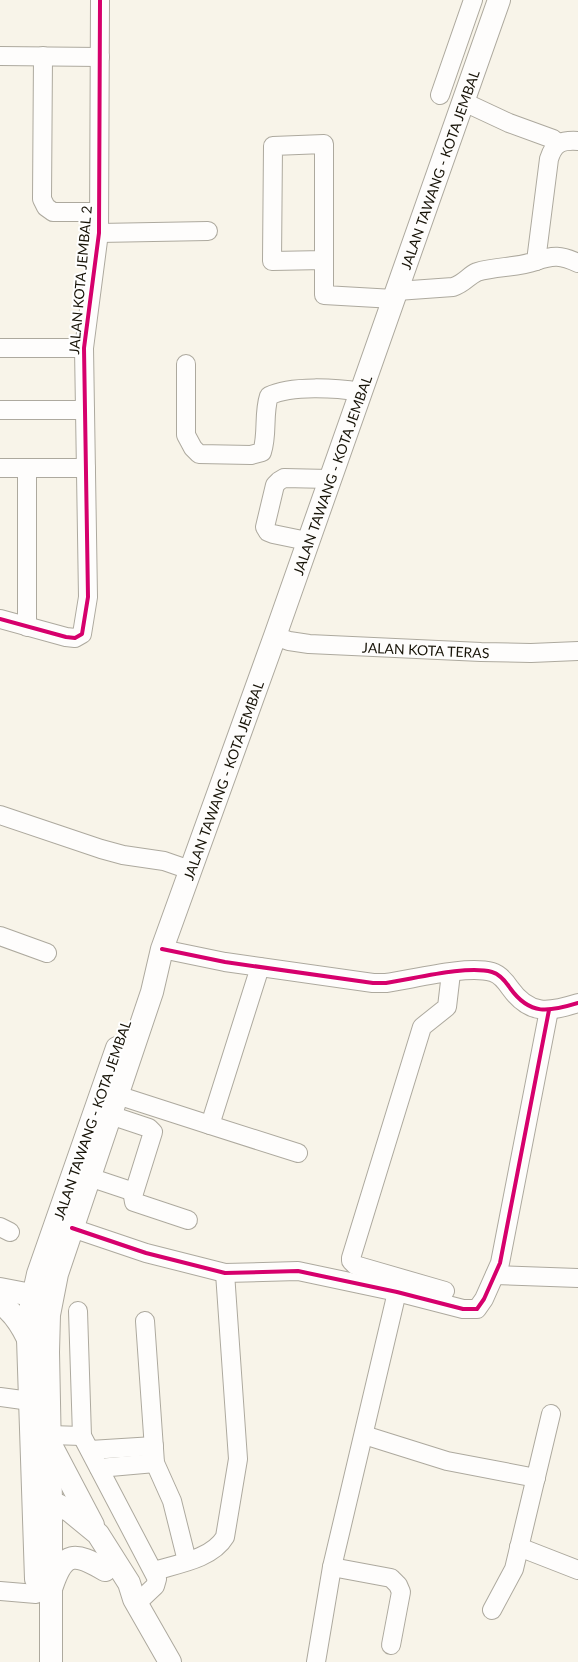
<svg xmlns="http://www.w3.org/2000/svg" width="578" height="1662" font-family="Lato,sans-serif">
<rect width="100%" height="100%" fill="#f8f4e9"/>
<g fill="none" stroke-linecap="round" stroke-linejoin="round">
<defs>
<g id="minor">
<polyline points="0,56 100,57"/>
<polyline points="43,56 42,199 46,207 53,212 99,212"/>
<polyline points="440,95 473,0"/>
<polyline points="464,102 509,123 553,139 558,143"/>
<polyline points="99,233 208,231"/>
<polyline points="324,260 272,261 273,146 324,144 324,295 394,299"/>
<path d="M536,261C553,255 561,255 578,263"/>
<path d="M397,291L453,287C465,283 468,276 477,272C496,266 517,268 536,261L549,159C554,143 561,140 578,141"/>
<polyline points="0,348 84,348"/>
<path d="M186,364V435L193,448L199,454L251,455L262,452C268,434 263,414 269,396C291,385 337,388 360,392"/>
<polyline points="0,410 85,410"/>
<polyline points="0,468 86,468"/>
<polyline points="27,468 27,627"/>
<polyline points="307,541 273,534 268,532 265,527 275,485 279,481 284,478 329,479"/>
<polyline points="0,619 66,637 75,638 82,634 88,597 84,348 99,233 100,0"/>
<path id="s1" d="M275,636L289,641L309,644L481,652L531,653L578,651"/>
<polyline points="0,815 101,849 123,855 164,861 190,870"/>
<polyline points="0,936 47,953"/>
<path d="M162,949L225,962L373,983H386C414,979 466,965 492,972C499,974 506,982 510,988C530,1016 549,1012 578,1003"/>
<polyline points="117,1095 210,1125 260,967"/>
<polyline points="110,1115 149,1128 153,1132 133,1196 134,1202 188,1220"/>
<polyline points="210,1125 298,1153"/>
<polyline points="89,1177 134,1192"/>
<polyline points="0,1227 10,1232"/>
<polyline points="72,1228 146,1253 225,1273 298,1271 397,1292 463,1309 477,1309 484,1299 500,1263 549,1010"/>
<polyline points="495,1275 578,1278"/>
<polyline points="445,1291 355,1265 351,1261 351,1258 422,1027 447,1007 451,973"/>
<polyline points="78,1311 82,1436 157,1579 155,1586 137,1603"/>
<polyline points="145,1321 155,1463 172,1501 187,1561"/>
<polyline points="0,1397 30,1401"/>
<polyline points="50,1435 82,1436"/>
<polyline points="364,1435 447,1461 536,1478"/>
<polyline points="90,1450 154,1446"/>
<polyline points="99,1468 155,1463"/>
<polyline points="519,1547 578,1570"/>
<polyline points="332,1567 391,1578 398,1585 401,1592 391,1645"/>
<path d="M154,1571C177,1564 212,1559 225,1537L238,1459L225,1273"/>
<polyline points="0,1591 36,1594"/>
<polyline points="492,1610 514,1569 551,1414"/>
<polyline points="316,1662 332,1567 397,1292"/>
</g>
<g id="major">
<polyline points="0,1289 47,1298"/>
<path d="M0,1303C12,1311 22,1326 28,1339"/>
<polyline points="52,1447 93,1525"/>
<polyline points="39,1503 58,1505 70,1511 98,1534 129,1583 134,1599 170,1662"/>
<polyline points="36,1579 28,1339 30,1310 38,1274 117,1048"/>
<path d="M52,1586C64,1551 75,1552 105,1570"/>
<path id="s2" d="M51,1662V1503L48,1352L49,1315L57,1274L152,992L162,949L275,636L499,0"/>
</g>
</defs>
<use href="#minor" stroke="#ada99e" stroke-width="20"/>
<use href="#major" stroke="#ada99e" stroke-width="24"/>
<use href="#minor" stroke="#fefdfc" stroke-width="18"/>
<use href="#major" stroke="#fefdfc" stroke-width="22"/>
<defs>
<g id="cycleway">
<polyline points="0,619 66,637 75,638 82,634 88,597 84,348 99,233 100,0"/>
<path d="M162,949L225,962L373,983H386C414,979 466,965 492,972C499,974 506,982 510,988C530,1016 549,1012 578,1003"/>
<polyline points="72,1228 146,1253 225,1273 298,1271 397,1292 463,1309 477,1309 484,1299 500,1263 549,1010"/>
</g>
</defs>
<use href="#cycleway" stroke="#fff" stroke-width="6"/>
<use href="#cycleway" stroke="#d6006c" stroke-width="4"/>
</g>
<g text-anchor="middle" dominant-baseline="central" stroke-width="4" stroke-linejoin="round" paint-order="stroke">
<g font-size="14" fill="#171307" stroke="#fff">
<text stroke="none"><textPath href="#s2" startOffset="1558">JALAN TAWANG - KOTA JEMBAL</textPath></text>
<text transform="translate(80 280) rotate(-85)">JALAN KOTA JEMBAL 2</text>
<text stroke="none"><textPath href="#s2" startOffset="1234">JALAN TAWANG - KOTA JEMBAL</textPath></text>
<text stroke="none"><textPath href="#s1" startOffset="152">JALAN KOTA TERAS</textPath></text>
<text stroke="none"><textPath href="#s2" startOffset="910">JALAN TAWANG - KOTA JEMBAL</textPath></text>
<text transform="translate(92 1120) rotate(-71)">JALAN TAWANG - KOTA JEMBAL</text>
</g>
</g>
</svg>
